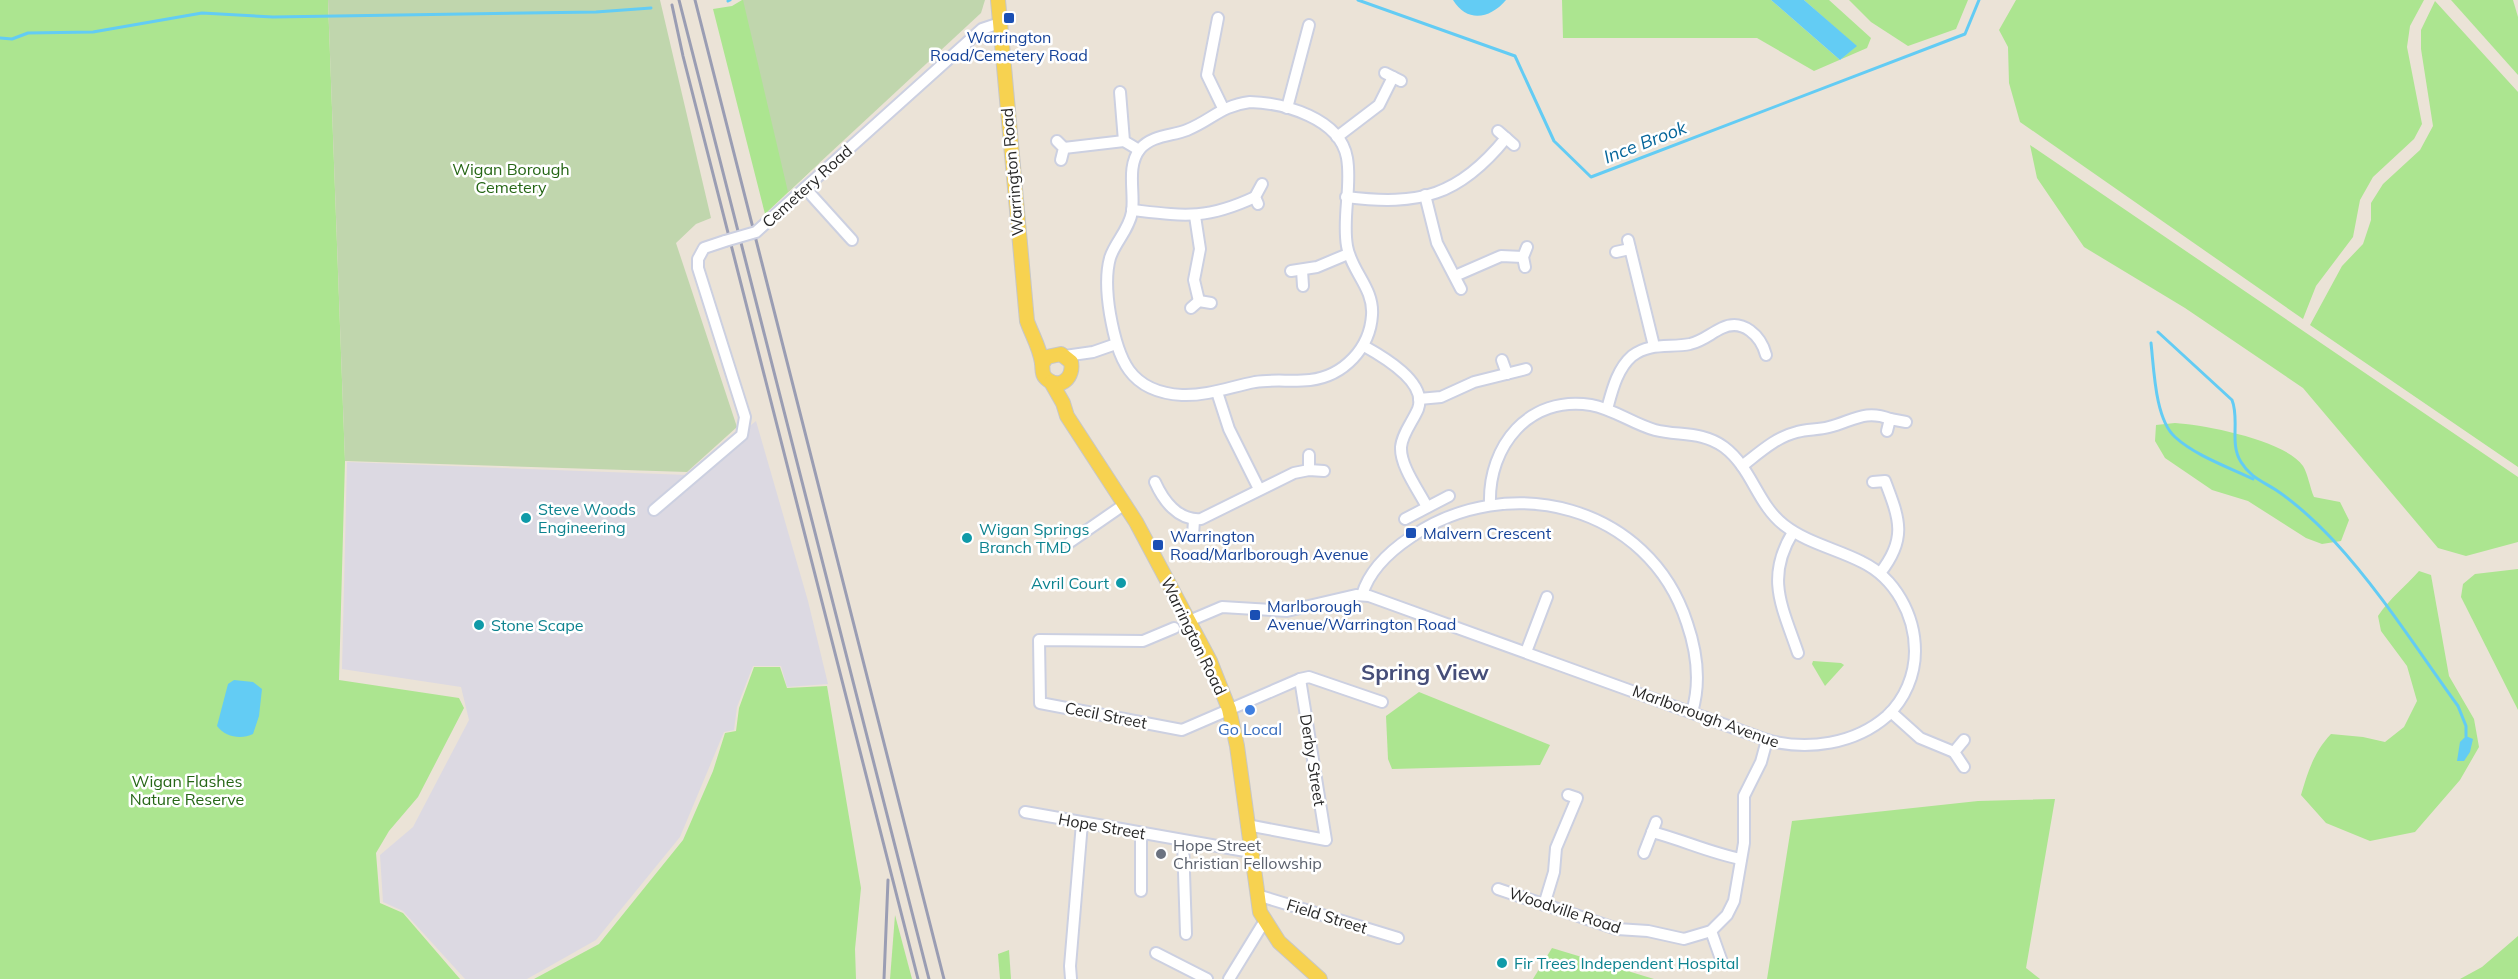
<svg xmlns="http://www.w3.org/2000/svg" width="2518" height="979" font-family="Mulish,sans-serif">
<rect width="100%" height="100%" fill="#ebe3d7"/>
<polygon fill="#dcd9e2" points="756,421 808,601 828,684 787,687 781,666 753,666 737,707 734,730 724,732 680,837 596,940 527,979 465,979 403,911 383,902 380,855 413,827 469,720 461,687 342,669 347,462 688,475"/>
<g fill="#ace590">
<polygon points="0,0 328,0 345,461 339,680 459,698 464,708 418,797 389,831 376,853 380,903 403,913 460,979 0,979"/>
<polygon points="742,0 777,0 819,163 765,214 713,9 732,6"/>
<polygon points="1562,0 1771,0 1840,60 1856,46 1804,0 1829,0 1871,38 1867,48 1814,71 1757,38 1563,38"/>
<polygon points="1849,0 1968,0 1956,29 1908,46 1871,22"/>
<polygon points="2016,0 2424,0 2410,26 2407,47 2422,124 2414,139 2373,177 2360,200 2353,237 2316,286 2303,319 2020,122 2009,83 2008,47 1999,30"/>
<polygon points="2451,0 2513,0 2518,17 2518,75"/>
<polygon points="2435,1 2518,92 2518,467 2310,325 2342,266 2363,244 2371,220 2371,203 2383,184 2420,150 2433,126 2421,49 2421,30"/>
<polygon points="2030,145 2518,477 2518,542 2466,556 2438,548 2303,388 2185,308 2084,247 2037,178"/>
<path d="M2175,423C2205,425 2285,440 2303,466C2308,474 2310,488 2314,497L2340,502L2349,520L2341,541L2322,544L2306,538L2248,501L2212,490L2165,458L2155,441L2156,425Z"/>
<polygon points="2518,569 2518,710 2461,597 2463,584 2475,574"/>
<path d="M2419,571L2431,575L2449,676L2474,719L2479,747L2460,780L2415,832L2370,841L2326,823L2301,795C2308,771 2314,752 2331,734L2363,737L2385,742L2404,727L2417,701L2407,666L2381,631L2378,616C2390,598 2405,587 2419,571Z"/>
<polygon points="1813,661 1841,663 1844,665 1825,686 1812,664"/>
<polygon points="754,667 780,667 787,688 827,686 861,888 855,949 856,979 534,979 599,944 683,840 713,771 725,733 736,731 739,708"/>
<polygon points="1419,692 1550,745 1540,765 1392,769 1388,759 1386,716"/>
<polygon points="2055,799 2026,968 2040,979 1767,979 1792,821 1978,801"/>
<polygon points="895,915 912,979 890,979"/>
<polygon points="2518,936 2518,979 2460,979 2482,967"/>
<polygon points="1552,948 1654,979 1533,979"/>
<polygon points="1009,950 1011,979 1000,979 998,954"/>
</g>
<g fill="#c0d6ad">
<polygon points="328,0 660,0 711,218 696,224 676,243 737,427 687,472 345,461"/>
<polygon points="743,0 985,0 981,13 788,192"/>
</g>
<g fill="#63ccf4">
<path d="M1453,0H1506C1490,19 1467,23 1453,0Z"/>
<polygon points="1771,0 1804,0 1857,46 1840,60"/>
<path d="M234,680L253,682L262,689L259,716L253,734C241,740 225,737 217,726L228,684Z"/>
<polygon points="2466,736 2473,739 2470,752 2464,761 2457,761 2460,742"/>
</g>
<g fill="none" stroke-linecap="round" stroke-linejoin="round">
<g stroke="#63ccf4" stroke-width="3">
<polyline points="1358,0 1515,56 1554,141 1591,177 1965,34 1979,0"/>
<polyline points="728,1 730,0"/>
<polyline points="0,38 12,39 28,33 93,32 202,13 273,17 596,12 651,8"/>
<path d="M2158,332L2232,400C2240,420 2229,443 2241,462C2250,477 2262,481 2276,490C2297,504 2317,523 2334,541C2381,592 2418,651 2458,706L2466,726V736"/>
<path d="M2151,343C2154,369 2155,419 2175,437C2196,456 2228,467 2253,479"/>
</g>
<defs>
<g id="minor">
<polyline points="1218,18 1207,75 1223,108"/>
<polyline points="1385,73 1401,81"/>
<polyline points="1120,92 1124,141 1139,150"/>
<path d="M1250,102C1284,103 1340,118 1347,158C1352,187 1342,217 1347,246C1351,271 1374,288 1372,315C1370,348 1344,376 1310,380C1292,382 1273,379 1255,382C1230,387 1207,396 1182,395C1129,392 1118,359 1110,314C1107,296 1105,276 1110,258C1115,242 1129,230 1132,212C1135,192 1126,167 1140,149C1152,135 1172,136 1187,130C1212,120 1220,106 1250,102Z"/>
<polyline points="1287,108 1309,25"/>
<polyline points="1498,131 1514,145"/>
<polyline points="1337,137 1379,105 1393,77"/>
<polyline points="1057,141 1064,148 1061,160"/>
<polyline points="1064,148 1124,141"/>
<polyline points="805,188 852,240"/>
<polyline points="1425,195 1437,243 1461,289"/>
<path d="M1346,197C1420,206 1459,196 1506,138"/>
<polyline points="1258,204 1255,197 1262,184"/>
<path d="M1132,210C1184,216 1206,220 1255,197"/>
<polyline points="1195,216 1200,249 1194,280 1199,301"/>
<polyline points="766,223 982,29 1000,23"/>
<polyline points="1628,240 1654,346"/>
<polyline points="1616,252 1630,249"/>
<polyline points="1525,267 1523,257 1527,247"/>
<polyline points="1302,270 1303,286"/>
<polyline points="1291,271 1317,267 1348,254"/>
<polyline points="1455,276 1501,256 1523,257"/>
<polyline points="1191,308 1199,301 1211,303"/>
<path d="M1364,346C1382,356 1428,382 1418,409C1413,421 1402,434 1401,447C1400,466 1419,491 1427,507"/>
<polyline points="1065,356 1093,352 1116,344"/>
<polyline points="1502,360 1507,374"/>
<polyline points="1217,392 1229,429 1259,489"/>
<polyline points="1419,399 1441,397 1474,382 1526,369"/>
<path d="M1607,409C1612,391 1617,369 1632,356C1650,342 1670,348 1690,344C1703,341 1711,333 1722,328C1743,318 1761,336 1766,355"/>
<polyline points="1887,431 1890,419 1906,422"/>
<path d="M1742,466C1759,453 1776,437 1797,432C1807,429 1818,430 1829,427C1853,421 1865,409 1890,419"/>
<polyline points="1309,470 1309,455"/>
<path d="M1155,482C1163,500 1178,521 1201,519L1294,473L1309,470L1324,471"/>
<path d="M1873,482L1885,481C1900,520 1907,539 1880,573"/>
<polyline points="654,510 742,435 745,417 698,268 698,259 704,248 725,241"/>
<polyline points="1405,519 1449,496"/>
<path d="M1793,532C1765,578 1782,606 1798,653"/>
<polyline points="1193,536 1194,520"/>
<polyline points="1070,542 1125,504"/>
<path d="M1362,595C1369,571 1390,551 1411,537C1508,470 1649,505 1687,623C1697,652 1701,682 1692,712"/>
<path d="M1189,621L1222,607L1287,611L1356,595L1369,596L1767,740C1808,751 1855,744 1887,716C1905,699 1915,675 1915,651C1915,615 1895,578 1862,562C1837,549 1807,543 1784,525C1757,504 1752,468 1724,447C1702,431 1679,436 1655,430C1633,424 1614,409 1591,405C1529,395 1488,446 1490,504"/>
<polyline points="1174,628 1143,641 1039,640 1040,703 1182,730 1300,679 1309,677 1382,702"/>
<polyline points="1526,652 1547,597"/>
<polyline points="1891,712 1920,738 1954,752"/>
<polyline points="1964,767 1954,752 1964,740"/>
<polyline points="1025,812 1251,852"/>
<polyline points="1247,825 1326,840 1300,679"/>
<path d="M1652,832C1683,840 1710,853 1741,859"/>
<polyline points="1183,841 1186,934"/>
<polyline points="1644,853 1656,822"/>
<polyline points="1498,889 1617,929 1648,931 1684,939 1711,931 1727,915 1734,901 1744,843 1744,796 1761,762 1767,740"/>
<polyline points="1141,891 1141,833"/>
<polyline points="1257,895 1398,938"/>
<polyline points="1544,905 1554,872 1556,848 1577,798 1568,795"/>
<polyline points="1711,931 1722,962"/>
<polyline points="1156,953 1207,979"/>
<polyline points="1071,979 1070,966 1082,823"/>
<polyline points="1229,979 1264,922"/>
</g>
<g id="major">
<path d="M998,0L1027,321C1032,335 1040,348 1042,363C1043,370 1041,375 1048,380C1062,390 1074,376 1071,362L1061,354L1047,357L1042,364"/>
<polyline points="1051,382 1063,403 1067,416 1136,522 1210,661 1229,709 1237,746 1260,912 1279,942 1320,979"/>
</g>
</defs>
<use href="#minor" stroke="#ccd0e1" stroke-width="14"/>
<use href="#major" stroke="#c7c7c7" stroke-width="16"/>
<use href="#minor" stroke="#fff" stroke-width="10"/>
<use href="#major" stroke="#f7d250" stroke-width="14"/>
<g stroke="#9a9db3" stroke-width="3">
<polyline points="679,0 929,979"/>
<polyline points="695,0 944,979"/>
<polyline points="672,5 683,56 918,979"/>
<polyline points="884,979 888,880"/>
</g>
<defs>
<polyline id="minor-bridge" points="725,241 756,232 766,223"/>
</defs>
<use href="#minor-bridge" stroke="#ccd0e1" stroke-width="14" stroke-linecap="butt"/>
<use href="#minor-bridge" stroke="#fff" stroke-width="10"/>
</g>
<g fill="#1a4fb4" stroke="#fff" stroke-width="2">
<rect x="1003" y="12" width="12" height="12" rx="3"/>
<rect x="1405" y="527" width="12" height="12" rx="3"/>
<rect x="1152" y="539" width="12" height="12" rx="3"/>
<rect x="1249" y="609" width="12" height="12" rx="3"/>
</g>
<g fill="#0f9aa8" stroke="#fff" stroke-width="2">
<circle cx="526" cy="518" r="6"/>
<circle cx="967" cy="538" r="6"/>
<circle cx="1121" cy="583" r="6"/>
<circle cx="479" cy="625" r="6"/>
<circle cx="1502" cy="963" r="6"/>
</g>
<circle fill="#3f7fe0" stroke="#fff" stroke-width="2" cx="1250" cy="710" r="6"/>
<circle fill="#6b7280" stroke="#fff" stroke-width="2" cx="1161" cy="854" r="6"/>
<g text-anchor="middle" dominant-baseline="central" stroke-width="5" stroke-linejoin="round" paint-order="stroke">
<g font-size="16" fill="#164399" stroke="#fff" text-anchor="start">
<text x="1009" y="37" text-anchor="middle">Warrington<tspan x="1009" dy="18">Road/Cemetery Road</tspan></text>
<text x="1423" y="533">Malvern Crescent</text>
<text x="1170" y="536">Warrington<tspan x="1170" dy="18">Road/Marlborough Avenue</tspan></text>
<text x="1267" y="606">Marlborough<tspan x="1267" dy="18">Avenue/Warrington Road</tspan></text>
</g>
<g font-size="16" fill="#256615" stroke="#fff">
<text x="511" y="169">Wigan Borough<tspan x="511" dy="18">Cemetery</tspan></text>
<text x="187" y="781">Wigan Flashes<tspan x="187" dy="18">Nature Reserve</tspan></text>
</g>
<g font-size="16" fill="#272727" stroke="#fff">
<text transform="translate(1012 172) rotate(-95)">Warrington Road</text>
<text transform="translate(807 186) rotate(-42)">Cemetery Road</text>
<text transform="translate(1194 636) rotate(64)">Warrington Road</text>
<text transform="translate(1106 715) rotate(11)">Cecil Street</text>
<text transform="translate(1706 716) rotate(20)">Marlborough Avenue</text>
<text transform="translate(1313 760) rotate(81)">Derby Street</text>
<text transform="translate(1102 826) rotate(10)">Hope Street</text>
<text transform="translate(1565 910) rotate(18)">Woodville Road</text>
<text transform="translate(1327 916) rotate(17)">Field Street</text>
</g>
<g font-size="16" fill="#0d838f" stroke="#fff" text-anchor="start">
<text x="538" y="509">Steve Woods<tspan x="538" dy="18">Engineering</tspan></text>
<text x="979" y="529">Wigan Springs<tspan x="979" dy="18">Branch TMD</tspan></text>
<text x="1109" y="583" text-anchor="end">Avril Court</text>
<text x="491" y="625">Stone Scape</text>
<text x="1514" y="963">Fir Trees Independent Hospital</text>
</g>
<g font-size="16" fill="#366cbe" stroke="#fff">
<text x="1250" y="729">Go Local</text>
</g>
<g font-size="16" fill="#5b616d" stroke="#fff" text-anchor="start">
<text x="1173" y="845">Hope Street<tspan x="1173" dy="18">Christian Fellowship</tspan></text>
</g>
<g font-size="18" font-style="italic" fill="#06669b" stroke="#fff">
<text transform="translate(1645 142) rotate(-21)">Ince Brook</text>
</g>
<g font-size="22" font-weight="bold" fill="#464e79" stroke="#fff">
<text x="1425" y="672">Spring View</text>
</g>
</g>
</svg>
